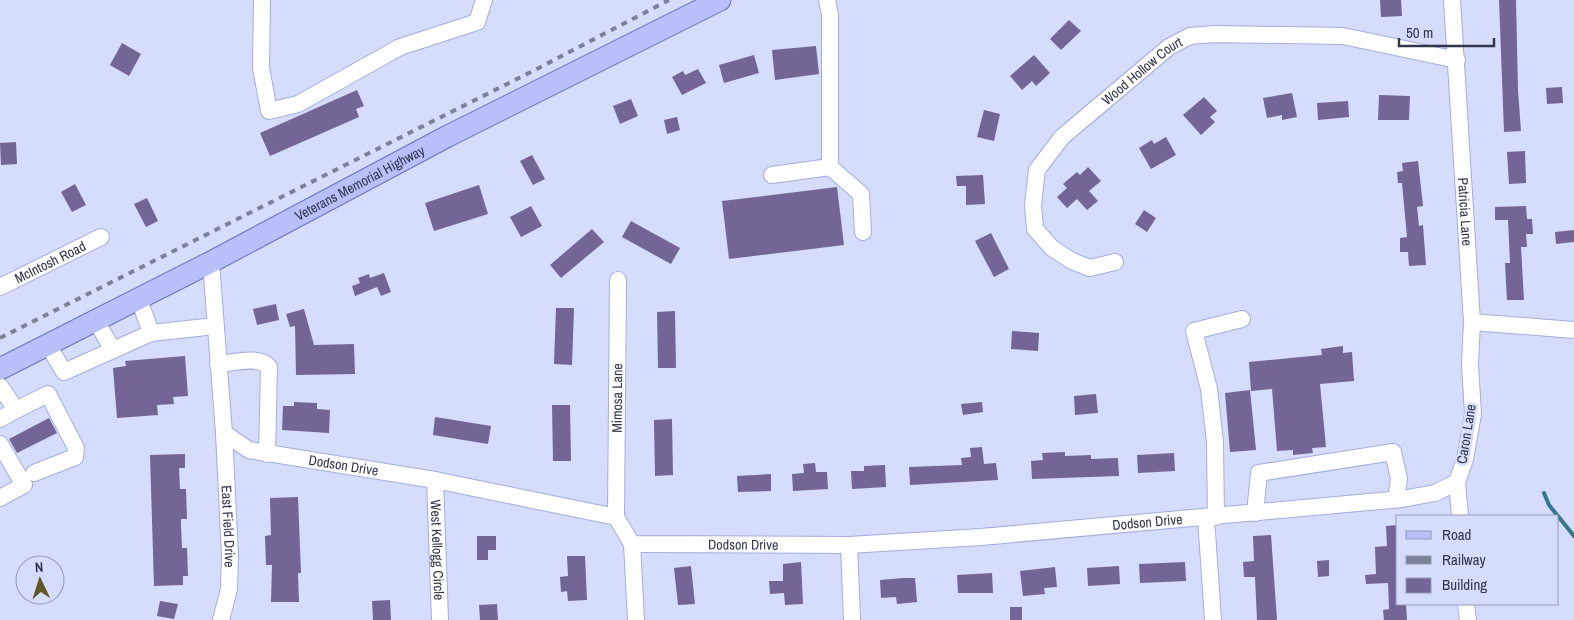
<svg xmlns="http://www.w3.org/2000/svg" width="1574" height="620" font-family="'Archivo Narrow',sans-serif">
<rect width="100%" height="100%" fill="#d6dcfc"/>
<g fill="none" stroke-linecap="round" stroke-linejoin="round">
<polyline stroke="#35788d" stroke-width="4" points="1544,493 1549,505 1574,536"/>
</g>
<g fill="#736595">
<polygon points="1380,0 1401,0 1402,16 1381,17"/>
<polygon points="1499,0 1516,0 1518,90 1521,131 1504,132"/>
<polygon points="1069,20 1081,31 1061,50 1050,39"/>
<polygon points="122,43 141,54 129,76 110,65"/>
<polygon points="816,46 819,74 775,80 772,50"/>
<polygon points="754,55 759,73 724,83 719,65"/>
<polygon points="1034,55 1050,73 1036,86 1032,81 1022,90 1010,76"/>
<polygon points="698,69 706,83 682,95 672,77 683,71 685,75"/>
<polygon points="1562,87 1563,103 1547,104 1546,88"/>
<polygon points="357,90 364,106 356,109 359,117 270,156 260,133"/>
<polygon points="1292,93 1297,117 1282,120 1282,115 1267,118 1263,98"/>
<polygon points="1379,95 1410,96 1409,120 1378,120"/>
<polygon points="1204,97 1217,111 1210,117 1215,122 1201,135 1183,115"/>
<polygon points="631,99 638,116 620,124 613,106"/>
<polygon points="1348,101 1349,117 1318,120 1317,103"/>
<polygon points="984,110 1000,114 994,141 977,137"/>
<polygon points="677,117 680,130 667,134 664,120"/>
<polygon points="1166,137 1176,155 1151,169 1139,148 1152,140 1154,144"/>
<polygon points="16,142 17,164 1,165 0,143"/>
<polygon points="1525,151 1526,183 1509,184 1507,152"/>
<polygon points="532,155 545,179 533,185 520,161"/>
<polygon points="1418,161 1423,206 1417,207 1419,226 1423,225 1426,265 1409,266 1408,252 1400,252 1400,238 1407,237 1402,183 1398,183 1397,172 1403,171 1402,163"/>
<polygon points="1088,167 1101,181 1089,191 1098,201 1087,210 1077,199 1067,208 1057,197 1067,188 1063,184 1077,172 1080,175"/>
<polygon points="983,175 985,204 966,205 966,186 957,186 956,176"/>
<polygon points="75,184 86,205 72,212 61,192"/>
<polygon points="479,185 488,214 434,231 425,203"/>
<polygon points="837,187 844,245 729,259 722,201"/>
<polygon points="147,198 158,221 146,227 134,204"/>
<polygon points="531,206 542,226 521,237 510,217"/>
<polygon points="1526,206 1527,219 1532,219 1533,234 1526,234 1527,247 1521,247 1524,300 1507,300 1505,263 1510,263 1508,220 1495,220 1495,207"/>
<polygon points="1144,210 1156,218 1147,232 1135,224"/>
<polygon points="631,221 680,248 671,264 622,237"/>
<polygon points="592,229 604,242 561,278 550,265"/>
<polygon points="1574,230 1574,242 1556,244 1555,232"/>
<polygon points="991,233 1009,269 994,277 975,241"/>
<polygon points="384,273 391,292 381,296 377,287 355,296 352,286 360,283 358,278 369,274 370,278"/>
<polygon points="276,304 279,320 257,325 253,309"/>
<polygon points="556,308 574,308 572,365 554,364"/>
<polygon points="304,309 314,345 354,344 355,374 296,375 295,326 290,327 286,314"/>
<polygon points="675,311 676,368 658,368 657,312"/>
<polygon points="1012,331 1039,333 1038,351 1011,349"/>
<polygon points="1343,346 1343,353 1352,352 1354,381 1320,384 1326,447 1312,448 1313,453 1293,455 1293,450 1277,451 1272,389 1251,391 1249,362 1322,355 1321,349"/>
<polygon points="185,356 188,396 173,397 174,404 157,405 158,415 117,418 113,368 126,366 125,361"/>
<polygon points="1250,390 1256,450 1230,452 1225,393"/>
<polygon points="1096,394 1098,413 1075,415 1074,396"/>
<polygon points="294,402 317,403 317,409 330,410 329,433 282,430 283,406 294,406"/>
<polygon points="982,402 983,412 963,415 961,404"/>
<polygon points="552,405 570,405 571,461 553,461"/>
<polygon points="435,417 491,426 488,444 433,435"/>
<polygon points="49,418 57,433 17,453 9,439"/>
<polygon points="672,419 673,475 655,476 654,420"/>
<polygon points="982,447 984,464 996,463 998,480 910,485 909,467 962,465 961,458 971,457 970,448"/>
<polygon points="1065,452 1065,456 1091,455 1091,459 1118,458 1119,476 1032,479 1031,461 1043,460 1042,453"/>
<polygon points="1174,453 1175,471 1138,473 1137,455"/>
<polygon points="185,454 185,468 179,468 180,489 186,489 187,519 181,519 181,526 182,548 187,548 188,576 183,576 183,585 154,586 150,455"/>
<polygon points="815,463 816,472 827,472 828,489 793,491 792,474 804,473 803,464"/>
<polygon points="885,465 886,487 852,489 851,471 864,471 864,466"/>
<polygon points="771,474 771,491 738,492 737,476"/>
<polygon points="298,497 301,573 298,573 299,602 271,602 272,565 266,565 265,536 271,535 270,498"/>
<polygon points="1398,525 1398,604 1406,604 1407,620 1384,620 1383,610 1389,609 1388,583 1366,584 1365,575 1376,574 1375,547 1387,546 1386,526"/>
<polygon points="1271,535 1277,620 1257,620 1255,577 1244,577 1243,562 1254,561 1253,536"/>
<polygon points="477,536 496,536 496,550 488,550 488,560 477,560"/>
<polygon points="567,556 585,556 587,600 568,601 567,591 561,592 560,577 568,576"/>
<polygon points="1329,560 1329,576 1318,577 1317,561"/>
<polygon points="801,562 803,604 785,605 784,593 770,594 769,581 783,581 783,564"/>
<polygon points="1185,562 1186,581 1140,583 1139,564"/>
<polygon points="691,566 695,604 678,605 674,568"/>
<polygon points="1119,566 1120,584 1088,586 1087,568"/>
<polygon points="1055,567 1057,587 1044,588 1045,594 1023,596 1020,571"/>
<polygon points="992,573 993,593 958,593 957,575"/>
<polygon points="903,578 915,578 917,602 897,604 896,597 881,598 880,580"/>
<polygon points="390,600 391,620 373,620 372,601"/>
<polygon points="160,601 178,604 174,619 157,616"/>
<polygon points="497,604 498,620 480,620 479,605"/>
<rect x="1010" y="607" width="12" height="13"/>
</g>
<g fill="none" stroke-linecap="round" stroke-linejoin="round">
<defs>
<g id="minor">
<polyline points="262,0 261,68 269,111 298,104 400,47 477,22 484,0"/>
<polyline points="827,0 830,15 830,167 861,194 863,232"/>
<path id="s1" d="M1452,0L1472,322L1470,364L1473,414L1465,459L1457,482L1460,516"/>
<polyline points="772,175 830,167"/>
<path id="s2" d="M211,262L224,433L230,556L229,589L221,620"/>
<path id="s3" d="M1115,262L1090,268L1072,261L1052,248L1035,229L1033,205L1037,170L1062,137L1169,47L1190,36L1214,34L1343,36L1457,60"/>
<path id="s4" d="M0,287L101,237"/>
<polyline points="139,299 151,333"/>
<polyline points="96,321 113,350"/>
<polyline points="1472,322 1574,330"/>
<polyline points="48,345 64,372 151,333 215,326"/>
<path d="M218,364C232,363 259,355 269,367L267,454"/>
<polyline points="0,386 16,410 0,419"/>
<polyline points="16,410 48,394 76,448 75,457 34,473"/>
<path id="s5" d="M224,433L249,450L435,480L616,517L632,544L849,545L981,537L1402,499L1435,493L1457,482"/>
<polyline points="0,444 24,485 0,498"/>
<path id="s6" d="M435,480L440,620"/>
<polyline points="1255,513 1259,473 1393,452 1399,479 1396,499"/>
<path id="s7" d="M616,517L618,280"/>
<polyline points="1216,517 1215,442 1209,389 1194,331 1242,319"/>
<polyline points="1206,518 1213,620"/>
<polyline points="632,544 636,620"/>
<polyline points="849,545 852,620"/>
<polyline points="1466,604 1468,620"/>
</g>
<g id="major">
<path id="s8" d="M0,369L211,262L448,136L720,0"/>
</g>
</defs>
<use href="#minor" stroke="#a4ade0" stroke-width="18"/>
<use href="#major" stroke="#6b73b9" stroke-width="23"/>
<use href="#minor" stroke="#fff" stroke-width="16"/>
<use href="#major" stroke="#b8bff9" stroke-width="21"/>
<polyline stroke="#7c819a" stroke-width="4" stroke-dasharray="6 6" stroke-linecap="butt" points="0,338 531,72 669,0"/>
</g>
<g text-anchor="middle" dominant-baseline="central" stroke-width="5" stroke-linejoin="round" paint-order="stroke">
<g font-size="14" fill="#32364a" stroke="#d6dcfc">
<text stroke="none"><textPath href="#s3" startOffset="299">Wood Hollow Court</textPath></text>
<text stroke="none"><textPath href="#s8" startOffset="405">Veterans Memorial Highway</textPath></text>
<text stroke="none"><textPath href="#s1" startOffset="212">Patricia Lane</textPath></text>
<text stroke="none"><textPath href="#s4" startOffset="56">McIntosh Road</textPath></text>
<text stroke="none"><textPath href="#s7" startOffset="119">Mimosa Lane</textPath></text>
<text transform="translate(1466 434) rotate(-81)">Caron Lane</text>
<text stroke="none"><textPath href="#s5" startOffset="126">Dodson Drive</textPath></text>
<text stroke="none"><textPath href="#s5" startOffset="951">Dodson Drive</textPath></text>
<text stroke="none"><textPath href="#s2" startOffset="265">East Field Drive</textPath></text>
<text stroke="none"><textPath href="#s5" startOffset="546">Dodson Drive</textPath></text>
<text stroke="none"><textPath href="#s6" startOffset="70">West Kellogg Circle</textPath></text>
</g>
</g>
<rect x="1396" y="515" width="162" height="90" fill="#d6dcfc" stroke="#949ab5"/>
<rect x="1406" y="531" width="25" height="8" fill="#b8bff9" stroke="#949ab5"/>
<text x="1442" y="540" font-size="15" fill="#32364a">Road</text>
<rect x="1406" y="556" width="25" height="8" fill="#7c819a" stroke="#949ab5"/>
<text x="1442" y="565" font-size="15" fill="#32364a">Railway</text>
<rect x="1406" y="578" width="25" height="15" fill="#736595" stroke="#949ab5"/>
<text x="1442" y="590" font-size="15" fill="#32364a">Building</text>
<g transform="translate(40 580) rotate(356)"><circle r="24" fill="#d6dcfc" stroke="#949ab5"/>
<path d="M0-4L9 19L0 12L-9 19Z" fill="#625723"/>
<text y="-8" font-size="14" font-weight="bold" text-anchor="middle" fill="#32364a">N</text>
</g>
<path d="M1399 38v8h95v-8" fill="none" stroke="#32364a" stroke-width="2.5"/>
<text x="1406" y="38" font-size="15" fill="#32364a" stroke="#d6dcfc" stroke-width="4" paint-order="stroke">50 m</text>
</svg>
